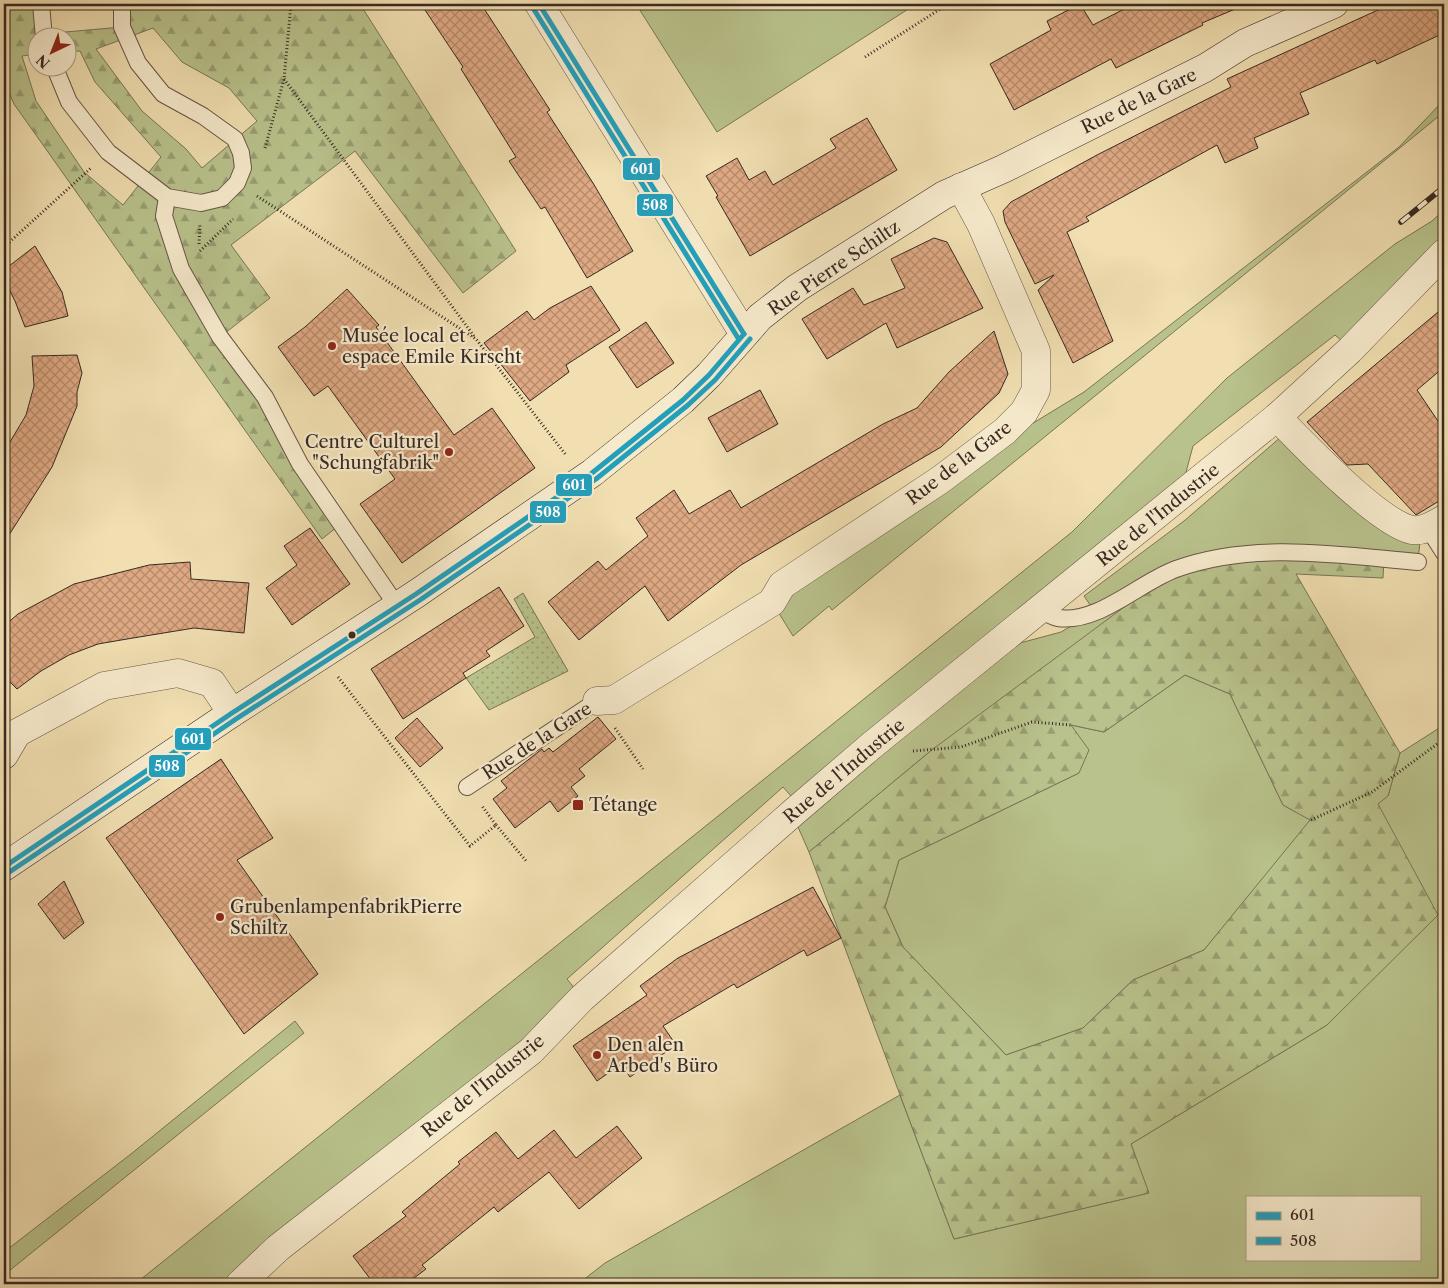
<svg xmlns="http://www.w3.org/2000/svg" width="1448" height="1288" font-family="'Libre Caslon Text',serif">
<defs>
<pattern id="forest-firs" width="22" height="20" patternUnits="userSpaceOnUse" patternTransform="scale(1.25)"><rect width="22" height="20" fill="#b9c28c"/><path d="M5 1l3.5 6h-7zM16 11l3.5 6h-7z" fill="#979e72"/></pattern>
<pattern id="park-dots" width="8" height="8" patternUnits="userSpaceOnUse" patternTransform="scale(1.25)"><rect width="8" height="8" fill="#b9c28c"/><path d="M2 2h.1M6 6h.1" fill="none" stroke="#979e72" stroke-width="1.8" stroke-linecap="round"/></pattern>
<pattern id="building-cross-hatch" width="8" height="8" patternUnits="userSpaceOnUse" patternTransform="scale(1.25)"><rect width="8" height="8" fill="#dea882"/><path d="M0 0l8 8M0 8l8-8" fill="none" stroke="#b5896a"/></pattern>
</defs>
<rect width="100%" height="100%" fill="#f1dfb1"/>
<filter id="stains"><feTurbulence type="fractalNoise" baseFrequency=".004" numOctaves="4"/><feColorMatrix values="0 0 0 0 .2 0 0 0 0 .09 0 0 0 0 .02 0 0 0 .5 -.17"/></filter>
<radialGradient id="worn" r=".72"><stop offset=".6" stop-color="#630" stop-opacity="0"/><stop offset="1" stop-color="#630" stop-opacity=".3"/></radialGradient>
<g fill="#b9c28c" stroke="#787658" fill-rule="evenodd">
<polygon points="636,4 916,4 717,132"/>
<polygon points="1444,100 1444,112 832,610 829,606 793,636 772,602 940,480 1084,392 1399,147"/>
<polygon points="1444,210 1444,241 1343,342 1335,335 1193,446 1185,476 792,797 783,787 567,979 575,989 523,1042 271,1237 221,1284 135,1284 1072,532 1227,378 1395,244 1432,221"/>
<polygon points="1289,430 1420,541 1418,562 1297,553 933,749 809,852 798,827 898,741 1020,643 1061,632 1095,612 1084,596 1184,521"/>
<polygon points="1185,675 1230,694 1283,805 1311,820 1204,950 1133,980 1083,1028 1006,1055 903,947 885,907 899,860 1079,773 1071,725 1104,732"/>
<path d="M1444,725V1284H578L605,1263L900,1095L954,1239L1148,1193L1131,1144L1327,1025L1378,803L1388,796L1400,753ZM1247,1197H1419V1259H1247Z"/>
<polygon points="295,1021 304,1033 4,1275 4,1252 131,1154"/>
</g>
<g fill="url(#forest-firs)" stroke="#787658" fill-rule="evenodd">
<path d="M4,4H41L43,34L122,27V4H360L516,251L463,293L355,151L231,245L270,298L220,337L342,523L322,539L14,104L4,81ZM153,28L182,62L229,88L257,121L202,168L186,149L142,111L96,49ZM38,38H68V52L80,51L95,82L161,157L123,205L84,172L36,101L22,56L38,54Z"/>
<path d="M1206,559H1384L1383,578L1296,574L1400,753L1388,796L1378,804L1438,915L1327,1025L1131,1144L1149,1193L954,1239L809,852L933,749L1174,570ZM1185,675L1230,694L1283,805L1310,820L1204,950L1133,980L1083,1028L1006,1055L903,947L885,907L899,860L1079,773L1089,750L1071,725L1104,732Z"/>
</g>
<polygon fill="url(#park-dots)" stroke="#787658" points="523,593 568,671 489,710 466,678 535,637 514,599"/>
<g fill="url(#building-cross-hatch)" stroke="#382923">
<polygon points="421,4 481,4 550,110 547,112 593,183 633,251 587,278 545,207 541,209 509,161 516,157 461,69 463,67"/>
<polygon points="1080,4 1093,25 1134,4 1247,4 1202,23 1203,25 1116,68 1111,59 1014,110 990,64 1051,30 1047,21"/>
<polygon points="1391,4 1444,4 1444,33 1377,64 1375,60 1300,93 1309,114 1254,138 1258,148 1225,163 1217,145 1086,217 1089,221 1067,232 1113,341 1073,363 1038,290 1054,275 1035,284 1005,222 1003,211 1011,202 1097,155 1231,87 1227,79"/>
<polygon points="867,118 897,170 750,256 716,197 718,196 706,176 737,158 749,180 765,171 773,185 836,148 830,139"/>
<polygon points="934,238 947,242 983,308 897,348 886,323 827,359 802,319 853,288 864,305 905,288 891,259"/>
<polygon points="35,246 62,292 68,316 25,327 15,301 4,279 4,270"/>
<polygon points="591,286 620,330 566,365 569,372 530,401 484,343 527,311 534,320 550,308"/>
<polygon points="347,289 379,325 376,327 454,435 492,408 535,468 402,563 360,504 395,479 328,386 314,396 278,347 305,327"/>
<polygon points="1444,307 1444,367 1417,390 1444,430 1444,498 1416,515 1368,464 1347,465 1307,422"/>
<polygon points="646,322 674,363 637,388 609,347"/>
<polygon points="994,331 1008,374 999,393 941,447 741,565 668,621 645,586 579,640 548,602 598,561 606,570 648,536 636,518 674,490 689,514 730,490 741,508 883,424 917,408 949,372"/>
<polygon points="77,355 82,373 77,392 77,406 52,467 4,543 4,452 26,415 34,386 32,356"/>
<polygon points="760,390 778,424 727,452 708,418"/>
<polygon points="310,528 350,584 292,625 266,588 297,565 284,546"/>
<polygon points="190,562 191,579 249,583 244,633 194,628 127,639 98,644 69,655 41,671 17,689 4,676 4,626 18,614 74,584 149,565"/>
<polygon points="499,587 524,626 486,651 490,656 463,673 466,678 403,719 371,669"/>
<polygon points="598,717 616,739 579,769 585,776 571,787 578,796 558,812 550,801 515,828 493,799 507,788 501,781 542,749 544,752 549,748 553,752"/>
<polygon points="417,718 443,748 420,767 395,738"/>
<polygon points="221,759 273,838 237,860 318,974 244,1034 106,838"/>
<polygon points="64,881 84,923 64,939 38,904"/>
<polygon points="813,887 841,938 807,956 804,950 737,988 734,984 663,1026 676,1045 630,1077 621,1064 597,1081 573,1046 647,995 640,986 678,958"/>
<polygon points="617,1126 642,1158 579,1209 549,1172 498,1212 494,1207 422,1265 426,1269 406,1284 374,1284 353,1256 406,1216 402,1212 460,1164 458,1162 496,1132 518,1159 554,1130 576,1158"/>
</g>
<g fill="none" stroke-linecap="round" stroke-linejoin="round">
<defs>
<g id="service">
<polyline points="41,4 44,38"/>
<polyline points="55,68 69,102 108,152 167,197 201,203 222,198 237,183 243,168 241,153 235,139 203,116 163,94 138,63 122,27 122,4"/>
<polyline points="167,197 164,216 181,269 220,337 265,397 300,464 397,606"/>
<polyline points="1428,528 1444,553"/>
<path d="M1041,610C1046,613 1052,617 1058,618C1098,624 1140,582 1176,569C1253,541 1339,555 1418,562"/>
<polyline points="467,787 597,701"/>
</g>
<g id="minor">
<polyline points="539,4 744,334"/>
<path d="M1277,417C1303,444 1379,523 1412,530C1424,532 1435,524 1444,519"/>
<polyline points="597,701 614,700 772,602 782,585 940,480 1005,431 1024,412 1036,390 1036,351 981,224 961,187"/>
<polyline points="4,755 17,733 104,686 178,673 212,683 232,713"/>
<polyline points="240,1284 278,1248 531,1051 582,998 795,811 871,746 1277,417 1350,350 1444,253"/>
</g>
<polyline id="secondary" points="4,867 232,713 416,594 592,473 683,400 709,375 760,317 797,288 944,195 1003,169 1205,68 1245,43 1334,4"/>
</defs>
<use href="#service" stroke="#665646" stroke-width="18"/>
<use href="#minor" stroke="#665646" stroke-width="29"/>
<use href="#secondary" stroke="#382923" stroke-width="29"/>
<g stroke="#382923" stroke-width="3" stroke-dasharray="1 2.5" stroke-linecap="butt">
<polyline points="865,57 948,4"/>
<polyline points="284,79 474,336"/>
<polyline points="265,148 284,79 291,4"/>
<polyline points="257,196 476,339 566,455"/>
<polyline points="199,244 200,225"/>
<polyline points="4,247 91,168"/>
<polyline points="200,251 233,219"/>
<polyline points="338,677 470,846 496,825 482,806"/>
<polyline points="615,728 643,769"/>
<polyline points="913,751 961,747 1032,722 1071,725"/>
<polyline points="1311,820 1372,792 1444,739"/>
<polyline points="496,825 527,862"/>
</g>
<use href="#service" stroke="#f6eacc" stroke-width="16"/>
<use href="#minor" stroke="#f6eacc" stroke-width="28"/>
<use href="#secondary" stroke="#f6eacc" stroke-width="28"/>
<defs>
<polyline id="rail" points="1401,222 1444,187"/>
</defs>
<use href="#rail" stroke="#382923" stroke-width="5.5"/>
<use href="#rail" stroke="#f6eacc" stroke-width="4" stroke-dasharray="11" stroke-linecap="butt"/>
<defs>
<g id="bus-1">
<polyline points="539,4 744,334"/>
<polyline points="4,867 232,713 416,594 592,473 683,400 709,375 744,334"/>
</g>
<g id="bus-2">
<polyline points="533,8 738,338"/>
<polyline points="8,873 236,719 420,600 596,479 688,405 715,380 750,339"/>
</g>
</defs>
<use href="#bus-1" stroke="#f6eacc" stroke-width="9"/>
<use href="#bus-2" stroke="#f6eacc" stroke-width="9"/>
<use href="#bus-1" stroke="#249fbb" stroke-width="5"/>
<use href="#bus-2" stroke="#249fbb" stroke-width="5"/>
</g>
<g fill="#8f2418" stroke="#f6eacc" stroke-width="2">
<circle cx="332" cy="346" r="5"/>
<circle cx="449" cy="452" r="5"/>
<rect x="572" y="799" width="12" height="12" rx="2.5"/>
<circle cx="220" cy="917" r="5"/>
<circle cx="597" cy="1055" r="5"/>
</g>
<circle fill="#382923" stroke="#f6eacc" stroke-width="2" cx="352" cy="635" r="4.5"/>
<g text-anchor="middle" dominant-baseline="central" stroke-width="4.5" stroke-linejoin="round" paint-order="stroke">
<g font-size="18" fill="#382923" stroke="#f6eacc">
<text transform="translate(1139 101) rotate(-26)">Rue de la Gare</text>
<text transform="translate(834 268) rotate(-34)">Rue Pierre Schiltz</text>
<text transform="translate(959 463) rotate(-37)">Rue de la Gare</text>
<text transform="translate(1158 515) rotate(-39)">Rue de l'Industrie</text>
<text transform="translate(537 741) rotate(-33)">Rue de la Gare</text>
<text transform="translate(844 771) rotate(-40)">Rue de l'Industrie</text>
<text transform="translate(483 1086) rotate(-39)">Rue de l'Industrie</text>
</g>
<g font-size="18" fill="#382923" stroke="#f6eacc" text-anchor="start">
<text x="342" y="336">Musée local et<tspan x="342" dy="21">espace Emile Kirscht</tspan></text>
<text x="439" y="442" text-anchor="end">Centre Culturel<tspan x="439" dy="21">"Schungfabrik"</tspan></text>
<text x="589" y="805">Tétange</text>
<text x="230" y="907">GrubenlampenfabrikPierre<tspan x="230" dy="21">Schiltz</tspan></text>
<text x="607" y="1045">Den alen<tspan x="607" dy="21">Arbed's Büro</tspan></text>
</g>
</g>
<g stroke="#f6eacc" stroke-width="2">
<rect x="622" y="157" width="39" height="24" rx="5" fill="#249fbb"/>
<rect x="636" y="193" width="38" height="24" rx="5" fill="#249fbb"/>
<rect x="555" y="473" width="38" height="24" rx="5" fill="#249fbb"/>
<rect x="529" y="500" width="38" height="24" rx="5" fill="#249fbb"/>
<rect x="174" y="727" width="38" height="24" rx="5" fill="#249fbb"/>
<rect x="148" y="754" width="38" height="24" rx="5" fill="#249fbb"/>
</g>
<g font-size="14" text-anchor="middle" font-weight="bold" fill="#fff">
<text x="642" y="174">601</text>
<text x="655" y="210">508</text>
<text x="574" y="490">601</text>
<text x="548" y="517">508</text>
<text x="193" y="744">601</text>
<text x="167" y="771">508</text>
</g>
<rect width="1448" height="1288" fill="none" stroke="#f1dfb1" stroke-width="20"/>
<rect x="5" y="5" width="1438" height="1278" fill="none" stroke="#382923" stroke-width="2.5"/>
<rect x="10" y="10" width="1428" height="1268" fill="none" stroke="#382923"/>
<rect x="1246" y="1196" width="175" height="65" fill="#f6eacc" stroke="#aa9d88"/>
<rect x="1256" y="1212" width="25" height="8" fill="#249fbb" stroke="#aa9d88"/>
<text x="1290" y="1220" font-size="15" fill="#382923">601</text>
<rect x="1256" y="1237" width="25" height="8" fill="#249fbb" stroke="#aa9d88"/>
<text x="1290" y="1246" font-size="15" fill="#382923">508</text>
<g transform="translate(52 52) rotate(223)"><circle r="24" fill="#f6eacc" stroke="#aa9d88"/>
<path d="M0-4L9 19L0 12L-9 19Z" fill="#8f2418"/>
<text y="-8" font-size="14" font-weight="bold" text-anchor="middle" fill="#382923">N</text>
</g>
<rect width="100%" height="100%" filter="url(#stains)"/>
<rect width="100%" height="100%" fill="url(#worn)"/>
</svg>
